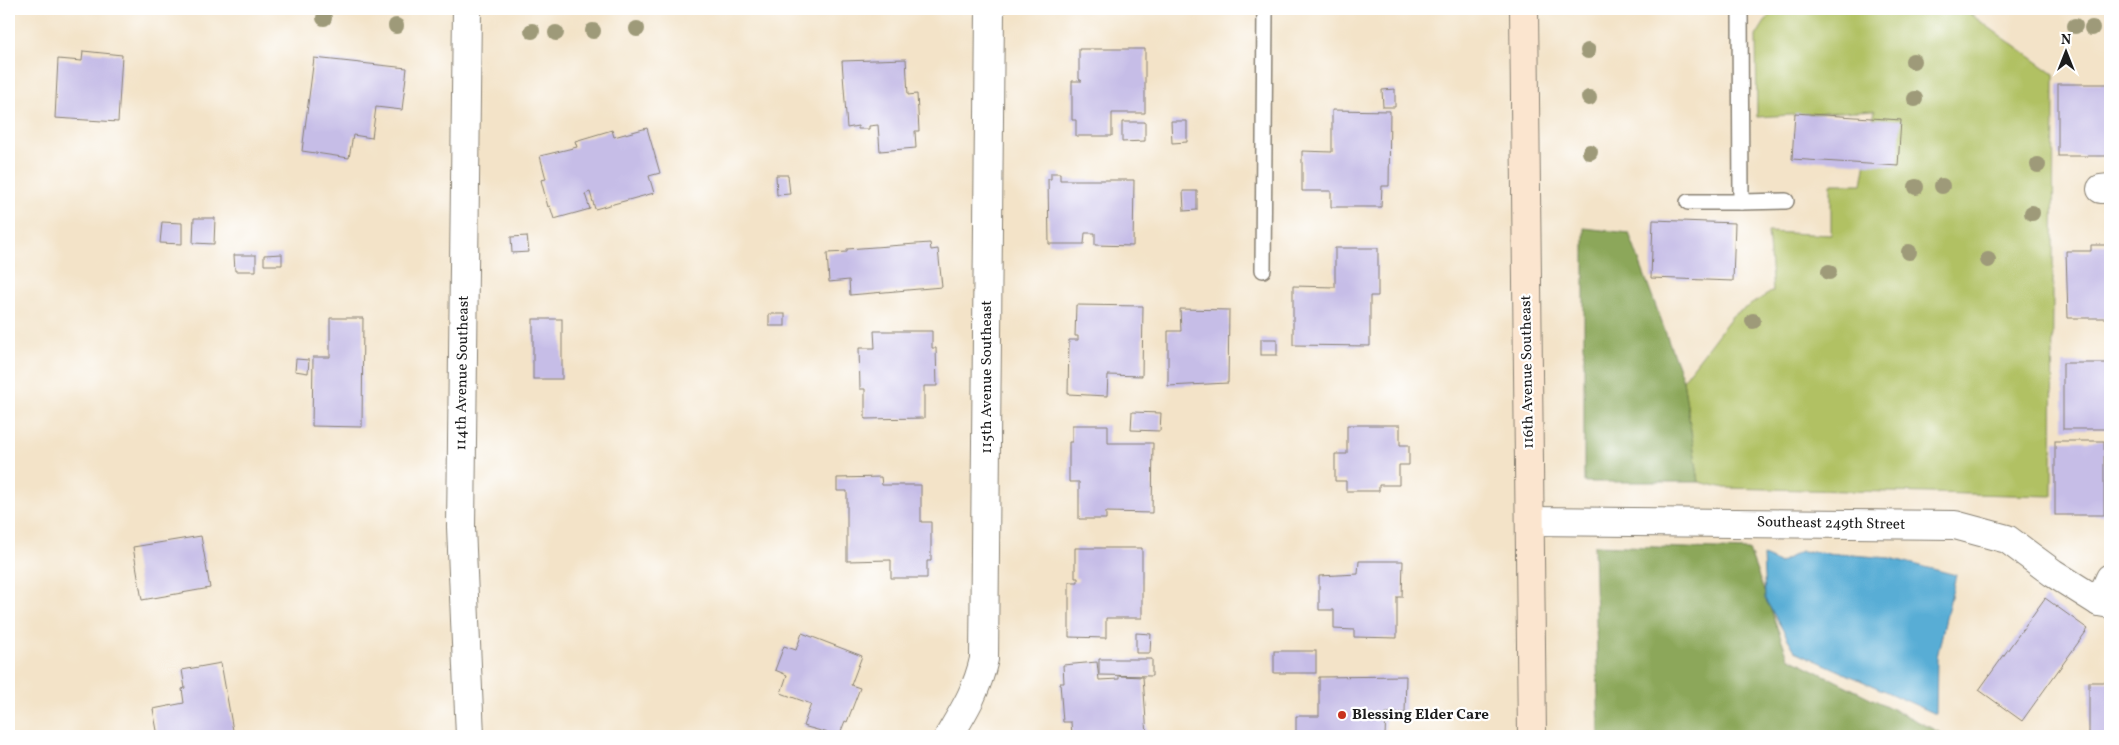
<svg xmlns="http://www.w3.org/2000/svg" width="2119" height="745" font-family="Vollkorn,serif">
<rect width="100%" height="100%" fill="#fff"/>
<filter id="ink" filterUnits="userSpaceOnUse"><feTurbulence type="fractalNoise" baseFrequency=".02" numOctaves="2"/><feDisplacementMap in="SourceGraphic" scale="10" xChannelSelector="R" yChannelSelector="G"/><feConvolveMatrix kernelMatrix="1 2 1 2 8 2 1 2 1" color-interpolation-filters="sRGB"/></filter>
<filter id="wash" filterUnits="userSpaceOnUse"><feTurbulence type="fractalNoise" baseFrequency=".0096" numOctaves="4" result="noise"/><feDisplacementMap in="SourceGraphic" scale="20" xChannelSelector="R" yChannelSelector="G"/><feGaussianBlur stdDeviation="1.12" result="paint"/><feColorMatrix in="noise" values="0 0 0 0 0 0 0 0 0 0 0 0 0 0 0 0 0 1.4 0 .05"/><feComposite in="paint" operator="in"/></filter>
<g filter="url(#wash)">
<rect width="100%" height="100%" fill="#f3e3c8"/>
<polygon fill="#b1c164" stroke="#666e40" points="1773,9 1966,11 2054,74 2052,496 1725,488 1699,482 1683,380 1732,316 1773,291 1768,232 1831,235 1831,184 1862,184 1875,110 1757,117 1756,36"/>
<g fill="#8ca75a" stroke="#54623b">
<polygon points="1584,228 1629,233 1683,380 1699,482 1584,482"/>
<polygon points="1594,545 1749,550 1788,657 1941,733 1940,736 1599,736"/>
</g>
<polygon fill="#59add5" stroke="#3a6478" points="1801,551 1890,558 1956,575 1937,657 1936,714 1795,651 1765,599 1763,556 1779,563"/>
<g id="blocks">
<g fill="#c6bde7">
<polygon points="1079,49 1145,49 1145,113 1112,113 1112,136 1076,136 1076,120 1072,120 1072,81 1082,81 1079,79"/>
<polygon points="83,51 122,55 118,122 55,118 58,59 82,61"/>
<polygon points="314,58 407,68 402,110 376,107 372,138 353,135 349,158 302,151"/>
<polygon points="906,59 908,95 917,94 919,131 915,131 916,148 880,151 878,125 869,126 869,129 858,129 858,126 847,128 842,61"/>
<rect x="2058" y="84" width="52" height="72"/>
<polygon points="1395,89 1395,107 1383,107 1382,90"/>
<polygon points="1332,110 1390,111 1389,186 1382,186 1381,207 1331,207 1331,191 1302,191 1302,151 1332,152"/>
<polygon points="1795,113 1901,120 1898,166 1792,159"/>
<polygon points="1171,121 1187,121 1187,142 1172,143"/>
<polygon points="1122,122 1145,122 1145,141 1122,142"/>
<polygon points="647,128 660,173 649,176 654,193 595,209 590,192 585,194 590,209 554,219 550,206 548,207 541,180 546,179 540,156 577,147 575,141 612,130 614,137"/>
<polygon points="1051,173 1060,173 1060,180 1134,180 1133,246 1095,245 1095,233 1085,233 1084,244 1049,244 1048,179 1051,179"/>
<polygon points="776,175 788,175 790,194 777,195"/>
<polygon points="1183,191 1197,191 1197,210 1184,211"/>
<polygon points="194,218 215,218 214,244 193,243"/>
<polygon points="1653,220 1735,223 1733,281 1651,278"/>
<polygon points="162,222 182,223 182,244 160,243"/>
<polygon points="527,236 529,252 512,253 511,237"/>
<polygon points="930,243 931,250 938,249 942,287 850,295 849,280 829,282 827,253 847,252 847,249"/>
<polygon points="2091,245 2110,245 2110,318 2068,318 2066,251 2091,251"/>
<polygon points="1335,248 1378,248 1378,296 1370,296 1370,346 1293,345 1293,286 1335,287"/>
<polygon points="282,254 282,265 264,265 264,255"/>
<polygon points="234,255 256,255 256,271 235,271"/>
<polygon points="1076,305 1143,306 1142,376 1108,375 1107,396 1068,394 1069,340 1078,340 1078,336 1075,336"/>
<polygon points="1180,309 1229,310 1228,383 1168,386 1168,331 1181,331"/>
<rect x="769" y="314" width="16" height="12"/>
<polygon points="330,318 363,318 362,427 312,426 313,357 330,357"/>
<rect x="533" y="319" width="29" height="60"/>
<polygon points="874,331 932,331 932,348 936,348 937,386 924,386 924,418 865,419 865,389 860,389 859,348 875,348"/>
<rect x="1261" y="339" width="16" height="16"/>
<polygon points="296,359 309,360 308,373 295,371"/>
<rect x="2063" y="363" width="47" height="66"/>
<polygon points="1132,412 1161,413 1160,431 1131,430"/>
<polygon points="1072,425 1108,425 1108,443 1153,443 1152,513 1106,512 1106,519 1079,519 1079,482 1069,482 1069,442 1072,442"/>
<polygon points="1347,425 1400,425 1400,445 1409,445 1409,465 1399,465 1399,485 1379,485 1379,491 1346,491 1346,481 1335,481 1335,454 1347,454"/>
<rect x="2055" y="441" width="49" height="74"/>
<polygon points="881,477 882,485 921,485 921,522 931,522 931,561 927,561 927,578 891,578 891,560 847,561 847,491 837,491 837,478"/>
<polygon points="201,536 210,588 142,600 133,547"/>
<polygon points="1075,548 1142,548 1142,618 1106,618 1106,638 1069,637 1069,582 1078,582 1078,578 1075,578"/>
<polygon points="1359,561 1403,561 1402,597 1397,597 1397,638 1354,637 1354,630 1334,629 1334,610 1319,610 1319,576 1358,574"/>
<polygon points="2045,598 2088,629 2022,721 1979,690"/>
<polygon points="802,633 862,656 851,685 860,688 847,722 845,721 839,736 803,726 811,704 781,693 787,675 775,670 784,646 796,650"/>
<polygon points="1136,633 1151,634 1150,653 1136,653"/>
<rect x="1274" y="651" width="42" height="22"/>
<polygon points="1099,659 1152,659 1152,676 1099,675"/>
<polygon points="1097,662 1099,680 1119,679 1119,676 1143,677 1147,736 1072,736 1071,722 1063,722 1060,683 1064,683 1063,665"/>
<polygon points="221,663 234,736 158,736 153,709 184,703 182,689 185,688 182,670"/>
<polygon points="1406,676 1405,713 1386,713 1385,736 1296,736 1296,716 1319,716 1319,677"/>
<rect x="2089" y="682" width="21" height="54"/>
</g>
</g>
</g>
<g filter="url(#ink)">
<use href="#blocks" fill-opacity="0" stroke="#888072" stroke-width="1"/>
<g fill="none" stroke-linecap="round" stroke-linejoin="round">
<defs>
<g id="service">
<polyline points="1740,9 1741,202 1786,201"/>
<polyline points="1688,202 1741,202"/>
<polyline points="1263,270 1265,9"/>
</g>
<g id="minor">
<polyline points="467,9 461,527 470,736"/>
<polyline points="2101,189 2110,188"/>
<polyline points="1530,521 1955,525 2007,539 2053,573 2099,602 2110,604"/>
<polyline points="2099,602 2110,578"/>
<path d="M949,736C965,709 977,690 984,659L990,9"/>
</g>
<polyline id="secondary" points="1524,9 1532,736"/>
</defs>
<use href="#service" stroke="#888072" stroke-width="18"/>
<use href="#minor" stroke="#888072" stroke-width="30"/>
<use href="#secondary" stroke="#888072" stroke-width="30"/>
<use href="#service" stroke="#fff" stroke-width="15"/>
<use href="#minor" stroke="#fff" stroke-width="28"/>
<use href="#secondary" stroke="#fbe5cf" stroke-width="28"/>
</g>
<g fill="#9e9a79">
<circle cx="324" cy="18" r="8"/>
<circle cx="396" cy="26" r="8"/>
<circle cx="2075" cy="26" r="8"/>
<circle cx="2092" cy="28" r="8"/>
<circle cx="637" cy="29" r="8"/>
<circle cx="532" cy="31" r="8"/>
<circle cx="593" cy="31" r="8"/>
<circle cx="556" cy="33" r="8"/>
<circle cx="1588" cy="51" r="8"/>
<circle cx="1913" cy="61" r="8"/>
<circle cx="1589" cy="98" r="8"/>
<circle cx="1915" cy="99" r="8"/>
<circle cx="1590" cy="152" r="8"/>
<circle cx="2038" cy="165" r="8"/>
<circle cx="1942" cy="186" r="8"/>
<circle cx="1916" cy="187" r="8"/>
<circle cx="2032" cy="213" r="8"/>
<circle cx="1909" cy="252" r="8"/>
<circle cx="1988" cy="260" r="8"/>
<circle cx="1829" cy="272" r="8"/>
<circle cx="1753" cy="321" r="8"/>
</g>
</g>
<circle fill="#c8321e" stroke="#fff" stroke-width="2" cx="1342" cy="715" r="5"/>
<g text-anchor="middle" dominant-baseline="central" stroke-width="4.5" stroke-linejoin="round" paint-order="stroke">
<g font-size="15" fill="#1c1c1c" stroke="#fff">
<text transform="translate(1528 372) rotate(-91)">116th Avenue Southeast</text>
<text transform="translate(463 373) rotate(-89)">114th Avenue Southeast</text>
<text transform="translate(987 377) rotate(-90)">115th Avenue Southeast</text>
<text transform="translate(1831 524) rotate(1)">Southeast 249th Street</text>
</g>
<g font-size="15" font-weight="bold" fill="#1c1c1c" stroke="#fff" text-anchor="start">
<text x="1352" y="715">Blessing Elder Care</text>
</g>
</g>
<rect width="2119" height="745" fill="none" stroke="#fff" stroke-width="30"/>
<g transform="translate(2066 52)" stroke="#ffffff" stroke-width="4" paint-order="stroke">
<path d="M0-4L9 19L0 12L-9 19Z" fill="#1c1c1c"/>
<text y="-8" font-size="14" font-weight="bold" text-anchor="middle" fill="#1c1c1c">N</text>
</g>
</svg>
